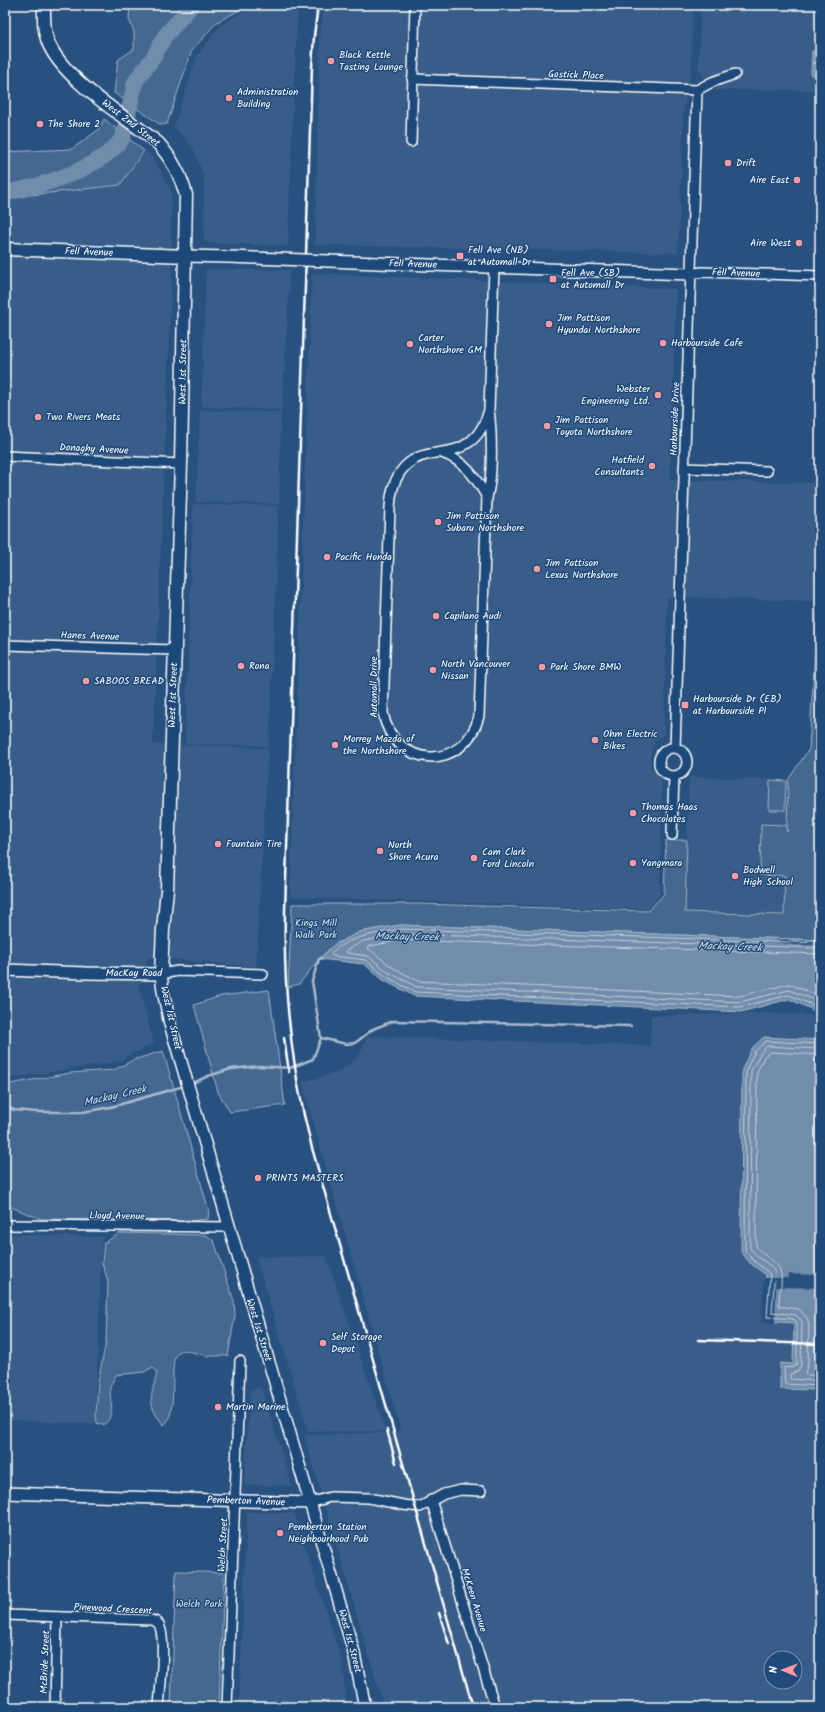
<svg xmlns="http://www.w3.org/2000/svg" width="825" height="1712" font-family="Kalam,sans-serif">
<rect width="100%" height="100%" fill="#28517f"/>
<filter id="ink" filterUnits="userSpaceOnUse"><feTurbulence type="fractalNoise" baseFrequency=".025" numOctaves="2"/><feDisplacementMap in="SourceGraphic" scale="8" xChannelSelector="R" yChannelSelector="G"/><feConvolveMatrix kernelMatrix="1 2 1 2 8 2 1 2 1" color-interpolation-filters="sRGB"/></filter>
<g filter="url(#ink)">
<g fill="#375d88" fill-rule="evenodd">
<polygon points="253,5 299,5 297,22 292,131 288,246 207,243 204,240 204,178 193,148 174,126 197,56 220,26"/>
<polygon points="325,5 693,5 691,75 684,106 678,253 315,245 320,31"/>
<polygon points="701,5 820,5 820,90 715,90 698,69"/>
<polygon points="146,151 153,158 171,190 172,268 153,744 268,748 256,967 148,957 139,987 154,1043 117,1062 5,1079 5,197 36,192 120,186"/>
<polygon points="206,269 290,270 282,410 201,407"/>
<polygon points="312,273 676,289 670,480 820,483 820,519 814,601 667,597 664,735 656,739 650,755 651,767 662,781 660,894 648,909 290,897"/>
<polygon points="200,410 281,412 279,504 196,502"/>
<polygon points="193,504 279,506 269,746 185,744"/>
<polygon points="689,777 788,780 784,915 684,912"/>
<path d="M764,1013L820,1016V1040L764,1037L742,1069L741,1252L750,1263L766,1275L820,1324L793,1364H780L781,1389L820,1390V1707H384L304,1435L401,1432L302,1082L339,1072L358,1057L368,1036L650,1046L651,1016ZM771,1658H795V1682H771Z"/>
<polygon points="5,1234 102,1237 95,1424 5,1420"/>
<polygon points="326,1256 386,1431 308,1431 256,1257"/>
<polygon points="261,1387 292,1486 244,1485 250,1390"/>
<polygon points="247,1512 294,1513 342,1661 347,1707 239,1707"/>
</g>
<g fill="#446890" stroke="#a2b4c8">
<polygon points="130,5 246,5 238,11 217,22 192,50 167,124 161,125 114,93 118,60 134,49 134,32 129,19"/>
<polygon points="104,119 144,151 120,185 5,198 5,152 72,149 98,130"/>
<polygon points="820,566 820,940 400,925 360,932 334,945 319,959 299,984 288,987 292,904 419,904 648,911 664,894 666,840 687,840 685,912 784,915 785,876 760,875 761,824 786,825 787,832 788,780 809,749"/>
<polygon points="770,780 786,781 785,810 769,810"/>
<polygon points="269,990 285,1105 230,1112 218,1092 194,1005 221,996"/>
<path d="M163,1051C179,1104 193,1157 209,1211L208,1219L189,1221L41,1219L11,1207L5,1199V1085L69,1073L114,1070L133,1060Z"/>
<path d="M120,1233L206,1235L214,1241L234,1301L235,1315L228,1356H209L183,1350C182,1351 178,1352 177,1353C168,1364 179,1414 164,1425C146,1405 151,1397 157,1373L153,1367L144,1372L116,1375C114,1379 110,1385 110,1389C110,1404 116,1413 104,1425L97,1423L96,1416L98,1382L106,1342L108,1281L102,1263L104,1243Z"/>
<polygon points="176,1571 224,1573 219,1707 171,1707"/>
</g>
<g fill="#718dab" stroke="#aabbcd">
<polygon points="812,51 820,51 820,75 811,75"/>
<polygon points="400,925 820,940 820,1011 813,1010 789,999 741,1012 414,996 383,980 364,964 319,959 334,945 360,932"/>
<polygon points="764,1037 820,1040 820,1390 780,1389 780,1363 793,1364 794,1323 762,1321 766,1275 750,1263 741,1252 742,1069 752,1048"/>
</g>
<g fill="#28517f">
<polygon points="786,939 793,941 820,941 820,945 794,945 769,941"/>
<polygon points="789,1274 820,1275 820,1288 776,1287 775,1323 761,1323 764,1278 788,1278"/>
</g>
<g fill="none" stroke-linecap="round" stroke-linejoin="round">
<g stroke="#c6d1dd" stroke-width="1">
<path d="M820,943L400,929C380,933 344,937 331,954L333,956L366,960L385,976L415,992L740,1007L789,995L815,1006L820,1007"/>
<polyline points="820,948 401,934 363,941 346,951 347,953 368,956 388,972 417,987 740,1002 789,990 820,1002"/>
<polyline points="820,954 401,940 370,946 368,948 392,967 418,981 739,996 789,984 820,996"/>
<polyline points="820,1044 766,1041 755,1051 746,1070 745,1250 753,1260 770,1274 767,1317 794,1319 797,1323 797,1364 794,1367 784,1368 785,1384 820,1386"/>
<path d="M820,1049L767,1046L760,1054L751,1071L750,1248C756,1258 769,1262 775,1272L772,1312L796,1315L802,1321L801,1365L798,1371L790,1374V1379L820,1381"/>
<path d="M820,1055L770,1052L764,1057L757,1072L756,1246C761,1254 769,1257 775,1263C787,1273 778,1293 779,1306L799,1309L807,1318L809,1324L808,1363L805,1373L806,1375H820"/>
</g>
<g stroke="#aabbcd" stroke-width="2.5">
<polyline points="321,1038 346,1044 355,1043 373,1029 393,1021 631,1026"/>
<polyline points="191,1084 208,1076 231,1069 259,1066 290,1068 313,1059 321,1038 312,981 319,959 321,958"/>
<polyline points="5,1106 14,1110 36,1112 83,1112 111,1107 184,1086"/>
</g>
<path stroke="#718dab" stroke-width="16" d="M5,193C39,187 104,168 123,137L135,82L153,58L165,36L192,5"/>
<defs>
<g id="minor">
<polyline points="412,79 697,90 712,82 735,74"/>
<polyline points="411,142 415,5"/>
<polyline points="690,274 702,272 820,276"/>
<path d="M489,410C485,423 480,435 468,443C456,452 444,451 430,454C402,459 391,481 390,508L383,713C394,770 465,772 479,716L487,497C493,477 492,432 489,410L494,267"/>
<path d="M442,453C465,461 475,477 487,497"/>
<polyline points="5,456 181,464"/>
<polyline points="684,468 767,471"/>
<polyline points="5,645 174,650"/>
<circle cx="673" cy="762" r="14"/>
<polyline points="675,748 697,90"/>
<polyline points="672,835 674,776"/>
<polyline points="161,974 178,971 263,974"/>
<polyline points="5,1225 230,1227"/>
<polyline points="431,1500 495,1707"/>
<polyline points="310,1503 330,1497 369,1498 403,1505 420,1507 444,1494 461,1490 481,1491"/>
<path d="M5,1615L151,1620C155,1621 159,1622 160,1627C166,1643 160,1689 159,1707"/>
<polyline points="55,1707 57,1617"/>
<polyline points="227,1707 240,1361"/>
</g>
<g id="tertiary">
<polyline points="186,256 228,257"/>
<polyline points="402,264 690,274"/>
<polyline points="5,970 86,973 161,974 163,991 170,1024 353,1649 365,1707"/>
<polyline points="5,1493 310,1503"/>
</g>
<g id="secondary">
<path d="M44,5C44,17 43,30 48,42C63,80 126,117 158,143C172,159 181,175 186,195L181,464L167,890L163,929L161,974"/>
<polyline points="5,249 186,256"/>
</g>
</defs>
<use href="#minor" stroke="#fff" stroke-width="12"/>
<use href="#tertiary" stroke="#fff" stroke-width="14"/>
<use href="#secondary" stroke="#fff" stroke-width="15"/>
<use href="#minor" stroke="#1f4a7a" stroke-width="9"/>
<use href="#tertiary" stroke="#1f4a7a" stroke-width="11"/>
<use href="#secondary" stroke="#1f4a7a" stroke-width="12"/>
<g stroke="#fff" stroke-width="2.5">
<path d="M318,5L314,36L312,67L285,911C283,993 291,1069 312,1148L473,1707"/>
<polyline points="284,1038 289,1072"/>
<polyline points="698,1340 820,1344"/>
<polyline points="387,1430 396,1463"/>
<polyline points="439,1613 449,1644"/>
</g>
<defs>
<polyline id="tertiary-bridge" points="228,257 402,264"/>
</defs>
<use href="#tertiary-bridge" stroke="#fff" stroke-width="14" stroke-linecap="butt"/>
<use href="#tertiary-bridge" stroke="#1f4a7a" stroke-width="11"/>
</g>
</g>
<g fill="#ff9aa2" stroke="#1f4a7a" stroke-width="1.5">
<circle cx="331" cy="61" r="4"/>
<circle cx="229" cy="98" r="4"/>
<circle cx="40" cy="124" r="4"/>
<circle cx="728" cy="163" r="4"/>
<circle cx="797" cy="180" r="4"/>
<circle cx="799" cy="243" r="4"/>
<rect x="456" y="252" width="8" height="8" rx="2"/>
<rect x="549" y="275" width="8" height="8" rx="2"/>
<circle cx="549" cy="324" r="4"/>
<circle cx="663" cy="343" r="4"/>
<circle cx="410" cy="344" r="4"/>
<circle cx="658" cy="395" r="4"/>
<circle cx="38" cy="417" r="4"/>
<circle cx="547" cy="426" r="4"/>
<circle cx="652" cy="466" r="4"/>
<circle cx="438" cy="522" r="4"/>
<circle cx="327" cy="557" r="4"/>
<circle cx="537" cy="569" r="4"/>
<circle cx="436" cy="616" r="4"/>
<circle cx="241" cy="666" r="4"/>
<circle cx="542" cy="667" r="4"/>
<circle cx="433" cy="670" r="4"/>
<circle cx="86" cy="681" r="4"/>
<rect x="681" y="701" width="8" height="8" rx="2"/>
<circle cx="595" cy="740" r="4"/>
<circle cx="335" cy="745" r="4"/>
<circle cx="633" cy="813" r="4"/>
<circle cx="218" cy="844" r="4"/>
<circle cx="380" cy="851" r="4"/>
<circle cx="474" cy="858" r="4"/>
<circle cx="633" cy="863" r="4"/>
<circle cx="735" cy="876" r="4"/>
<circle cx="258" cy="1178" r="4"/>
<circle cx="323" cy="1343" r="4"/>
<circle cx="218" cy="1407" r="4"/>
<circle cx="280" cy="1533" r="4"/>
</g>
<g text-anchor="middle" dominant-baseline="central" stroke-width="3" stroke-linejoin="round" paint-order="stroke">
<g font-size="10" fill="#fff" stroke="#1f4a7a" text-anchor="start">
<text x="339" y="55">Black Kettle<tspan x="339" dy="12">Tasting Lounge</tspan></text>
<text x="237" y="92">Administration<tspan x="237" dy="12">Building</tspan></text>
<text x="48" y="124">The Shore 2</text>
<text x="736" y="163">Drift</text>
<text x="789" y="180" text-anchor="end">Aire East</text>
<text x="791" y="243" text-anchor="end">Aire West</text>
<text x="468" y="250">Fell Ave (NB)<tspan x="468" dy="12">at Automall Dr</tspan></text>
<text x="561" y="273">Fell Ave (SB)<tspan x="561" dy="12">at Automall Dr</tspan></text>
<text x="557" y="318">Jim Pattison<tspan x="557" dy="12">Hyundai Northshore</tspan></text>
<text x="418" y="338">Carter<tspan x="418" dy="12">Northshore GM</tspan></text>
<text x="671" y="343">Harbourside Cafe</text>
<text x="650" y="389" text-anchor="end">Webster<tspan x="650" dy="12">Engineering Ltd.</tspan></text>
<text x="46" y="417">Two Rivers Meats</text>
<text x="555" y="420">Jim Pattison<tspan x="555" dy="12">Toyota Northshore</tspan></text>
<text x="644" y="460" text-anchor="end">Hatfield<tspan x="644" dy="12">Consultants</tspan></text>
<text x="446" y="516">Jim Pattison<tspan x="446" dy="12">Subaru Northshore</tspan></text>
<text x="335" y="557">Pacific Honda</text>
<text x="545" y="563">Jim Pattison<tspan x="545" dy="12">Lexus Northshore</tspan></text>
<text x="444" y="616">Capilano Audi</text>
<text x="441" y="664">North Vancouver<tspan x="441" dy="12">Nissan</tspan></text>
<text x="249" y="666">Rona</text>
<text x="550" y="667">Park Shore BMW</text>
<text x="94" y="681">SABOOS BREAD</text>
<text x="693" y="699">Harbourside Dr (EB)<tspan x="693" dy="12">at Harbourside Pl</tspan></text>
<text x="603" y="734">Ohm Electric<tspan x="603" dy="12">Bikes</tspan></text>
<text x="343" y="739">Morrey Mazda of<tspan x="343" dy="12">the Northshore</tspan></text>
<text x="641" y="807">Thomas Haas<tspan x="641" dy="12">Chocolates</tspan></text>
<text x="226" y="844">Fountain Tire</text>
<text x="388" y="845">North<tspan x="388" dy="12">Shore Acura</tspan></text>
<text x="482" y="852">Cam Clark<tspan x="482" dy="12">Ford Lincoln</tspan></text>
<text x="641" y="863">Yangmara</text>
<text x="743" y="870">Bodwell<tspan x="743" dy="12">High School</tspan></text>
<text x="266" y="1178">PRINTS MASTERS</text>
<text x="331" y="1337">Self Storage<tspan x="331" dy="12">Depot</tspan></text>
<text x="226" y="1407">Martin Marine</text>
<text x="288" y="1527">Pemberton Station<tspan x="288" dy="12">Neighbourhood Pub</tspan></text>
</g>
<g font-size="10" fill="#fff" stroke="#1f4a7a">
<text transform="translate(576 75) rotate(2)">Gostick Place</text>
<text transform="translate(131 123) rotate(38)">West 2nd Street</text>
<text transform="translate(89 252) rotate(2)">Fell Avenue</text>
<text transform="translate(413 264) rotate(2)">Fell Avenue</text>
<text transform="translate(736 273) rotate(2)">Fell Avenue</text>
<text transform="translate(183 372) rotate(-89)">West 1st Street</text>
<text transform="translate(675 419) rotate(-88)">Harbourside Drive</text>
<text transform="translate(94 449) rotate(3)">Donaghy Avenue</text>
<text transform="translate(90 636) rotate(2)">Hanes Avenue</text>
<text transform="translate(374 687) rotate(-90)">Automall Drive</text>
<text transform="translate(173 695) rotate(-88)">West 1st Street</text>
<text x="134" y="973">MacKay Road</text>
<text transform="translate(171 1018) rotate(77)">West 1st Street</text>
<text transform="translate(117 1216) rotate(1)">Lloyd Avenue</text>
<text transform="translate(259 1330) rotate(73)">West 1st Street</text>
<text transform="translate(246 1501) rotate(2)">Pemberton Avenue</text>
<text transform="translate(223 1545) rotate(-87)">Welch Street</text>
<text transform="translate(474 1600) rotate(73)">McKeen Avenue</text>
<text transform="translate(113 1609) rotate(3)">Pinewood Crescent</text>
<text transform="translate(350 1641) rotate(75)">West 1st Street</text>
<text transform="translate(45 1662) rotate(-88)">McBride Street</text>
</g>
<g font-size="10" fill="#dae1e9" stroke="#1f4a7a">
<text x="316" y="923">Kings Mill<tspan x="316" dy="12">Walk Park</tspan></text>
<text x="199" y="1604">Welch Park</text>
</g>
<g font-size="11" font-style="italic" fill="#d4dde6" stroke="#1f4a7a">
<text transform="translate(407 937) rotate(1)">Mackay Creek</text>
<text transform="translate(730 947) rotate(2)">Mackay Creek</text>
<text transform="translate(115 1096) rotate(-13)">Mackay Creek</text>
</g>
</g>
<rect width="825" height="1712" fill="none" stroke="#1f4a7a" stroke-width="20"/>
<rect x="10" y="10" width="805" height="1692" fill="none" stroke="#fff" stroke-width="1.5" filter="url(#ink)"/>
<g transform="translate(783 1670) rotate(271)"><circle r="19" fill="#1f4a7a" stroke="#7992af"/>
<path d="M0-3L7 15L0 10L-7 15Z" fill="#ff9aa2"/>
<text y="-6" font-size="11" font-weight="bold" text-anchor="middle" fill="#ffffff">N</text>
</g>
</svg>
